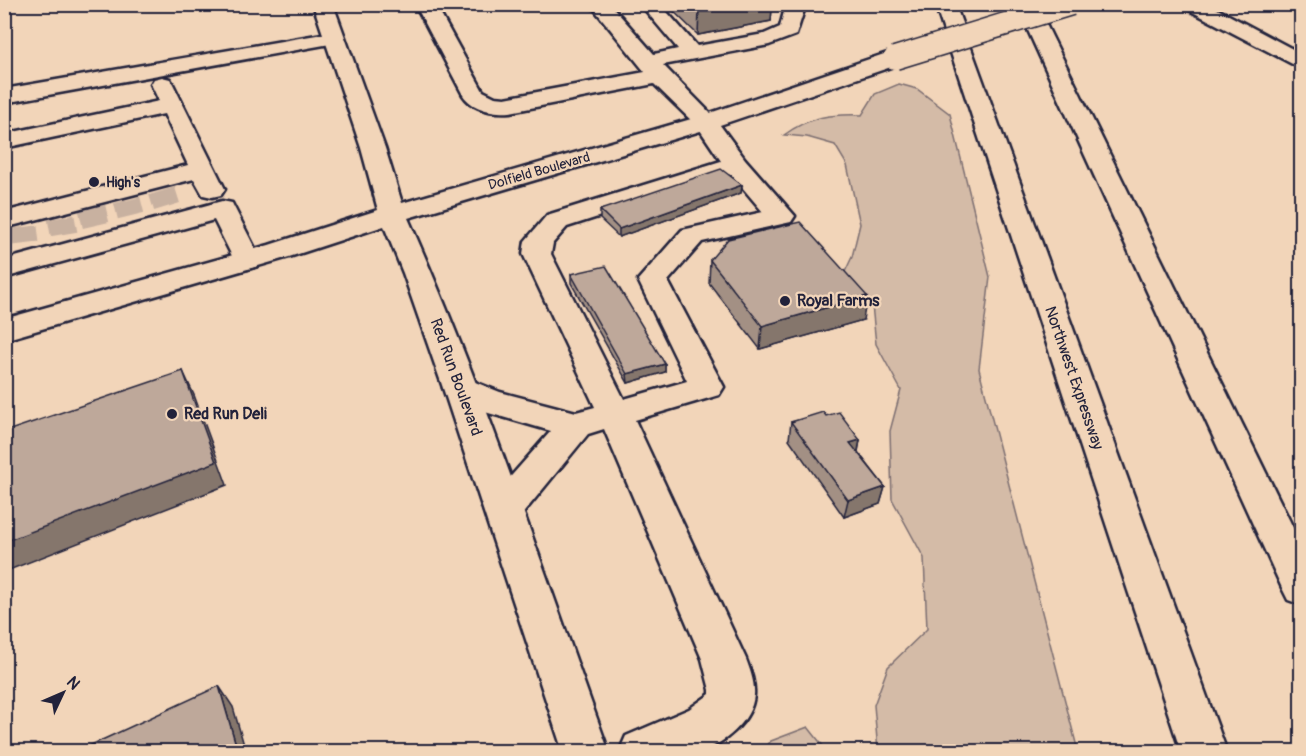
<svg xmlns="http://www.w3.org/2000/svg" width="1306" height="756" font-family="Pangolin,sans-serif">
<rect width="100%" height="100%" fill="#f2d5b9"/>
<filter id="ink" filterUnits="userSpaceOnUse"><feTurbulence type="fractalNoise" baseFrequency=".0167" numOctaves="2"/><feDisplacementMap in="SourceGraphic" scale="12" xChannelSelector="R" yChannelSelector="G"/><feConvolveMatrix kernelMatrix="1 2 1 2 8 2 1 2 1" color-interpolation-filters="sRGB"/></filter>
<g filter="url(#ink)">
<g fill="#d4bba7" stroke="#7b6e71" stroke-width="1.5">
<path d="M899,84L917,89L950,114L990,277L979,369L1078,751H878L874,705L888,667L927,629L924,558L892,499L890,431L901,390L876,344L872,305L844,274L852,257L860,224L847,165L835,145L807,137L784,135C810,116 831,114 862,115L875,94Z"/>
<polygon points="808,727 827,751 762,751 771,741"/>
</g>
<g fill="none" stroke-linecap="round" stroke-linejoin="round">
<g stroke="#c8b1a0" stroke-width="27" stroke-dasharray="27 14" stroke-linecap="butt">
<polyline points="162,191 167,207"/>
<polyline points="127,200 131,216"/>
<polyline points="92,208 96,225"/>
<polyline points="61,217 64,234"/>
<polyline points="24,227 26,244"/>
</g>
<defs>
<g id="minor">
<path d="M415,4H435L483,91L495,97L505,98L645,72L590,4H610L654,54L678,49L640,4H660L697,46L764,34L780,27L786,4H806L796,35L769,45L663,65L714,117L745,159L795,216L791,222L702,242L668,281L724,387L719,395L635,420L746,659C750,670 755,683 754,695C752,721 723,746 698,752C680,755 640,752 619,752L626,736L689,709L710,694V690L702,659L604,429L588,434L516,522L503,526L490,522L484,511L490,500L551,431L478,410L448,396L443,388L448,380L460,376L500,392L576,412L595,407L523,254L525,241L547,215L721,161L698,127L654,84L510,112C493,113 473,110 463,95ZM731,174L763,212L682,230L638,280L687,381L624,399L551,254L553,243L567,227Z"/>
<polygon points="1183,4 1208,4 1302,54 1302,69 1185,8"/>
<polygon points="334,32 341,34 344,38 341,42 4,103 4,89"/>
<polygon points="162,77 170,79 173,84 225,189 221,195 212,197 203,195 194,179 4,228 4,212 188,165 164,114 4,148 4,134 159,101 151,84 154,79"/>
<polygon points="222,201 232,203 235,209 261,260 257,266 247,269 237,266 214,220 4,278 4,260"/>
</g>
<path id="major" d="M313,4H333L385,148L402,203L698,117L887,53L895,52L903,53L906,58L903,63L714,127L408,218C485,391 544,573 609,752H563L443,388L403,273L384,226L289,257L4,340V319L269,245L378,210L361,148Z"/>
<g id="highway">
<polygon points="935,4 955,4 1227,752 1181,752"/>
<polygon points="1016,4 1036,4 1302,546 1302,605 1288,600 1282,588"/>
</g>
</defs>
<use href="#minor" stroke="#22223b" stroke-width="5"/>
<use href="#major" stroke="#22223b" stroke-width="5"/>
<use href="#highway" stroke="#22223b" stroke-width="5"/>
<use href="#minor" fill="#f2d5b9" fill-rule="evenodd"/>
<use href="#major" fill="#f2d5b9" fill-rule="evenodd"/>
<use href="#highway" fill="#f2d5b9" fill-rule="evenodd"/>
<defs>
<polyline id="major-bridge" points="895,58 1071,4"/>
</defs>
<use href="#major-bridge" stroke="#22223b" stroke-width="25" stroke-linecap="butt"/>
<use href="#major-bridge" stroke="#f2d5b9" stroke-width="22"/>
</g>
<g fill="#a39084" stroke="#22223b" stroke-width="1.5">
<polygon points="666,4 780,4 780,7 772,8 771,21 698,35"/>
<polygon points="742,185 741,193 619,237 600,219 600,210"/>
<polygon points="710,260 863,320 760,349 709,283"/>
<polygon points="571,274 665,364 665,372 628,383 571,283"/>
<polygon points="826,416 860,440 858,452 885,487 880,504 844,517 789,439 791,422"/>
</g>
<g fill="#85766c" stroke="#22223b" stroke-width="1.5">
<polygon points="491,4 526,4 491,10"/>
<polygon points="732,4 780,4 780,7 772,8 771,21 698,35 699,10"/>
<polygon points="742,185 741,193 619,237 619,229"/>
<polygon points="867,296 863,320 760,349 762,326"/>
<polygon points="665,364 665,372 628,383 627,374"/>
<polygon points="183,371 194,395 227,485 4,572 4,542"/>
<polygon points="860,440 857,456 850,443"/>
<polygon points="885,487 880,504 844,517 848,500"/>
<polygon points="219,686 233,707 246,752 238,752"/>
</g>
<g fill="#bea89a" stroke="#22223b" stroke-width="1.5">
<polygon points="692,4 732,4 699,10"/>
<polygon points="721,169 742,185 619,229 600,210"/>
<polygon points="800,222 867,296 762,326 710,260 728,239"/>
<polygon points="606,266 665,364 627,374 571,274"/>
<polygon points="183,371 216,462 4,542 4,432"/>
<polygon points="823,412 826,416 839,412 860,440 850,443 885,487 848,500 791,422"/>
<polygon points="219,686 238,752 76,752"/>
</g>
</g>
<g fill="#22223b" stroke="#f2d5b9" stroke-width="2">
<circle cx="94" cy="182" r="6"/>
<circle cx="785" cy="301" r="6"/>
<circle cx="172" cy="414" r="6"/>
</g>
<g text-anchor="middle" dominant-baseline="central" stroke-width="4.5" stroke-linejoin="round" paint-order="stroke">
<g font-size="14" fill="#22223b" stroke="#f2d5b9">
<text transform="translate(539 171) rotate(-16)">Dolfield Boulevard</text>
</g>
<g font-size="14" font-weight="bold" fill="#22223b" stroke="#f2d5b9" text-anchor="start">
<text x="106" y="182">High's</text>
</g>
<g font-size="16" font-weight="bold" fill="#22223b" stroke="#f2d5b9" text-anchor="start">
<text x="797" y="301">Royal Farms</text>
<text x="184" y="414">Red Run Deli</text>
</g>
<g font-size="16" fill="#22223b" stroke="#f2d5b9">
<text transform="translate(456 377) rotate(70)">Red Run Boulevard</text>
<text transform="translate(1074 378) rotate(71)">Northwest Expressway</text>
</g>
</g>
<rect width="1306" height="756" fill="none" stroke="#f2d5b9" stroke-width="24"/>
<rect x="12" y="12" width="1282" height="732" fill="none" stroke="#22223b" stroke-width="2" filter="url(#ink)"/>
<g transform="translate(63 693) rotate(46)" stroke="#f2d5b9" stroke-width="4.5" paint-order="stroke">
<path d="M0-4.5L10 22L0 15L-10 22Z" fill="#22223b"/>
<text y="-9" font-size="16" font-weight="bold" text-anchor="middle" fill="#22223b">N</text>
</g>
</svg>
